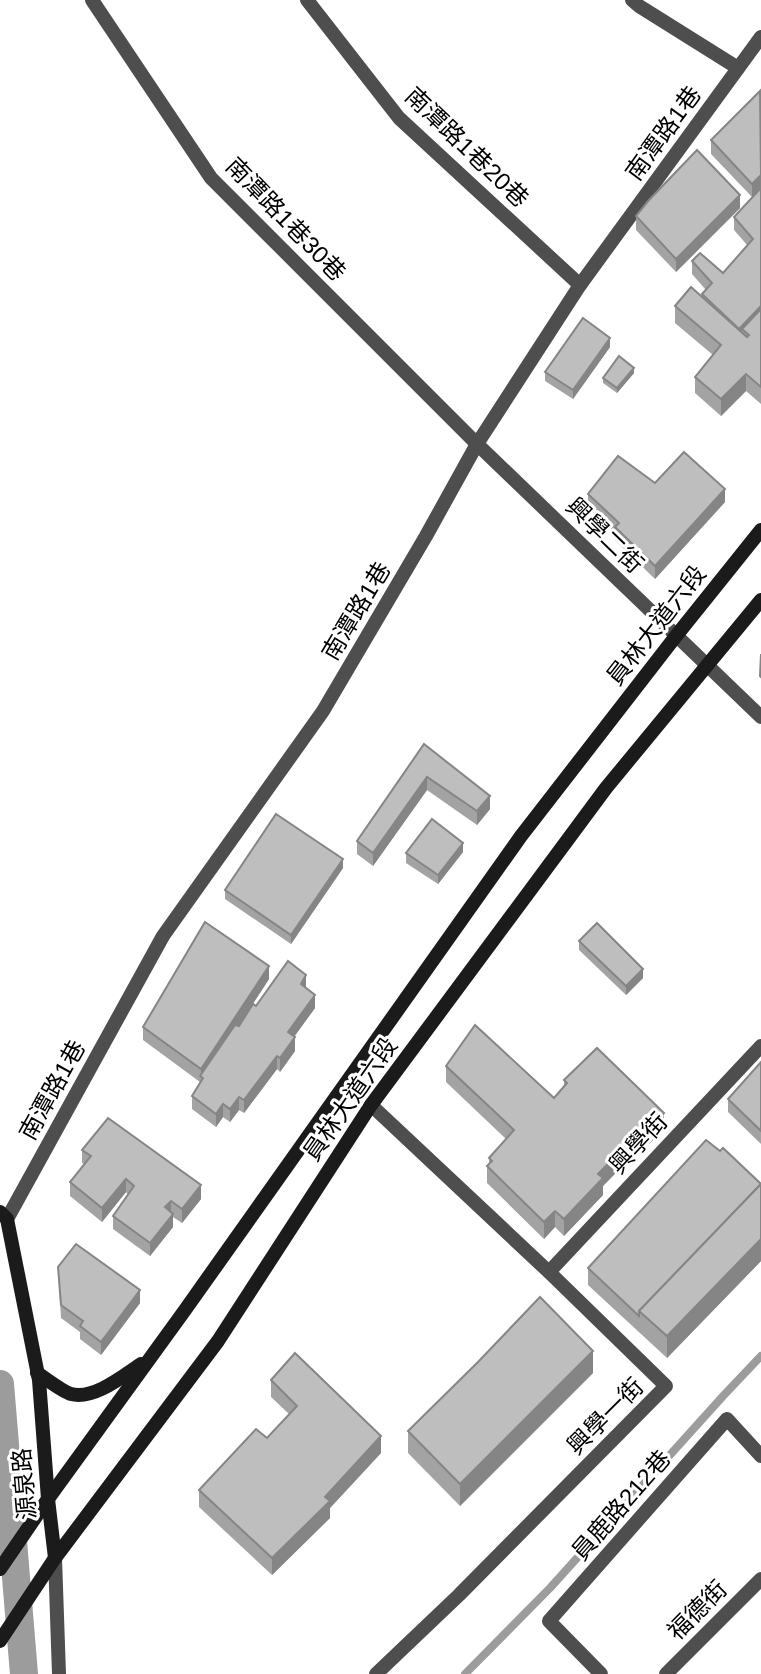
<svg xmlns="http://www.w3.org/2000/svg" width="761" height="1674" font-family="Arial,'Noto Sans TC',sans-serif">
<rect width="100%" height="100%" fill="#fff"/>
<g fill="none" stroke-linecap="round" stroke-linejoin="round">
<polyline stroke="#9c9c9c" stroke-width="8" points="465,1674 550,1588 724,1395 761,1356"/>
<polyline stroke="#9c9c9c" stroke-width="28" points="0,1384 24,1674"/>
<g stroke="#4e4e4e" stroke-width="14">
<polyline points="92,0 211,178 477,444"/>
<polyline points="307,0 399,118 580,285"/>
<polyline points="632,0 639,6 738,68"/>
<polyline points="601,1674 549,1621 727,1419 761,1456"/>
<polyline points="666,1674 761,1579"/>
</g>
<g stroke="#4e4e4e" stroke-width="14">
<polyline points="477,444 761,717"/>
<polyline points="371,1105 549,1272 666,1386 459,1595 376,1674"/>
<polyline points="7,1219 163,936 323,711 426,536 477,444 580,285 761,37"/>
<polyline points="549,1272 761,1046"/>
<polyline points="55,1558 59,1674"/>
</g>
<g stroke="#1b1b1b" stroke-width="14">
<polyline points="0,1212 7,1219 39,1380 48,1499 55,1558"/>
<path d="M37,1373C45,1378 63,1392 71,1394C94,1400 123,1376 141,1364"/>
<polyline points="0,1569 48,1499 185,1310 521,836 676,636 761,530"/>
<polyline points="0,1641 55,1558 218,1341 371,1105 606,788 761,600"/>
</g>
</g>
<g fill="#a3a3a3">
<polygon points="761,91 761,404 746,391 721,416 695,393 695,377 713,355 675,323 675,306 702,297 702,294 706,290 692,274 692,261 723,273 748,246 734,230 734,217 752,197 711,154 711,140"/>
<polygon points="740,208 676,272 636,230 636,216"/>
<polygon points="610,347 573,399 545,381 545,372"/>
<polygon points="634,373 617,393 603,383 603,378"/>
<polygon points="655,483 725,502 655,579 615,540 615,533 588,508 588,494"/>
<polygon points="424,744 490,809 477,825 427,790 373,866 357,854 357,841"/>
<polygon points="463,852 438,884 406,863 406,853"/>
<polygon points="343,868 291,944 225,899 225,890"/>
<polygon points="579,941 643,978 626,995 579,950"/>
<polygon points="269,979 253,1004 256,1006 306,988 315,1008 294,1037 295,1051 280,1072 277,1069 244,1113 239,1110 230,1122 223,1117 216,1127 192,1109 192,1096 200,1082 143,1040 143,1027"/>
<polygon points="761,1062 761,1144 728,1112 728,1099"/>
<polygon points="446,1066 554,1098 564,1087 564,1080 664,1129 649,1144 646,1142 603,1186 603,1195 564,1236 555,1227 544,1239 487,1183 487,1166 489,1165 489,1158 506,1139 446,1082"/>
<polygon points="82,1150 201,1199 182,1223 173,1217 173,1227 150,1256 113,1229 113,1216 128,1195 126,1192 102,1222 70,1196 70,1182 84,1164 82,1163"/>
<polygon points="761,1183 761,1261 667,1358 588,1285 588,1268"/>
<polygon points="58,1267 140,1303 101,1355 80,1339 80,1332 61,1318"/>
<polygon points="593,1373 460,1506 408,1453 408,1431"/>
<polygon points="271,1380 381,1453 330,1508 330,1518 272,1575 199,1507 199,1490 267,1438 289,1414 271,1397"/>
</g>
<g fill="#858585">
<polygon points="761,175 761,188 752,198 752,184"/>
<polygon points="740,195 740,208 676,272 676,259"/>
<polygon points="761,306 761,319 742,329 742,339 739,342 739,329"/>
<polygon points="610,338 610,347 573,399 573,390"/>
<polygon points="634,368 634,373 617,393 617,388"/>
<polygon points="746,374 746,391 721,416 721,399"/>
<polygon points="725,489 725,502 655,579 655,566"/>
<polygon points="427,777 427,790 373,866 373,853"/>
<polygon points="490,796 490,809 477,825 477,811"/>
<polygon points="463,843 463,852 438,884 438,875"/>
<polygon points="343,859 343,868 291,944 291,935"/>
<polygon points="269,966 269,979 203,1079 201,1077 201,1069"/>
<polygon points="643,969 643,978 626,995 626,986"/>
<polygon points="306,975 306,988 301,984"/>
<polygon points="315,995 315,1008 288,1045 288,1032"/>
<polygon points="295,1037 295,1051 280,1072 280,1058"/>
<polygon points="277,1056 277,1069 244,1113 244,1100"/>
<polygon points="239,1097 239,1110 230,1122 230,1109"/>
<polygon points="223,1104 223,1117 216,1127 216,1114"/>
<polygon points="664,1113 664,1129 649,1144 649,1128"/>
<polygon points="646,1125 646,1142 603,1186 603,1195 564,1236 564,1219 598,1174"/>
<polygon points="126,1179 126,1192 102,1222 102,1208"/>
<polygon points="201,1185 201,1199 182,1223 182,1209"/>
<polygon points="171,1201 171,1215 165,1207"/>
<polygon points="555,1211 555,1227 544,1239 544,1222"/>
<polygon points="173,1214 173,1227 150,1256 150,1243"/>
<polygon points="761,1239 761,1261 667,1358 667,1336"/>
<polygon points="140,1290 140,1303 101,1355 101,1342"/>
<polygon points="593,1351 593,1373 460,1506 460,1484"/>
<polygon points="381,1436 381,1453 330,1508 330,1518 272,1575 272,1558 325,1497"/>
</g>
<g fill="#bebebe" stroke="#858585" stroke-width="2">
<polygon points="760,91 761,175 752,184 711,140"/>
<polygon points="697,150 740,195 676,259 636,216 649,200"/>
<polygon points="761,188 761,306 739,329 702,294 712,283 692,261 700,253 723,273 753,239 734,217"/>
<polygon points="691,287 747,337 749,335 742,329 761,309 761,387 746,374 721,399 695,377 721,345 675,306"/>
<polygon points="583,318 610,338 573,390 545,372"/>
<polygon points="619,356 634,368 617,388 603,378"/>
<polygon points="684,452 725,489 655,566 615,527 619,523 588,494 618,456 655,483"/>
<polygon points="761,654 761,677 760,676"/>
<polygon points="424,744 490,796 477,811 427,777 373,853 357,841"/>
<polygon points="276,814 343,859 291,935 225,890"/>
<polygon points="432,819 463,843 438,875 406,853"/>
<polygon points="205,922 269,966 201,1069 143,1027"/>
<polygon points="597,923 643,969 626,986 579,941"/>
<polygon points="288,961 306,975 301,984 315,995 288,1032 295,1037 280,1058 277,1056 244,1100 239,1097 230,1109 223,1104 216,1114 192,1096 203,1078 200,1076 235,1025 239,1026 253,1004 256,1006"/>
<polygon points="475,1025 554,1098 567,1083 564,1080 597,1048 664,1113 649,1128 646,1125 598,1174 603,1178 564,1219 555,1211 544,1222 487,1166 492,1161 489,1158 514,1130 446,1066"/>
<polygon points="761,1062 761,1131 728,1099"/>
<polygon points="108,1118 201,1185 182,1209 171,1201 165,1207 173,1214 150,1243 113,1216 134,1186 126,1179 102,1208 70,1182 91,1156 82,1150"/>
<polygon points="706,1140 720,1151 723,1148 761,1184 639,1311 639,1316 588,1268"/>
<polygon points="761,1184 761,1239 667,1336 639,1311"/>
<polygon points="76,1244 140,1290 101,1342 80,1326 83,1321 61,1305 58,1267"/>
<polygon points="540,1297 593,1351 460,1484 408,1431 478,1362"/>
<polygon points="295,1353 381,1436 325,1497 330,1501 272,1558 199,1490 256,1429 267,1438 297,1406 271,1380"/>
</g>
<g text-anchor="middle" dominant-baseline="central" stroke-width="6" stroke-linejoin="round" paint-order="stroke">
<g font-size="24" fill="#000" stroke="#fff">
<text transform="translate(663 133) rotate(-54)">南潭路1巷</text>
<text transform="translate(467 147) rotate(44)">南潭路1巷20巷</text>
<text transform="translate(286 219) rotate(46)">南潭路1巷30巷</text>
<text transform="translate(605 535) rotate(44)">興學二街</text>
<text transform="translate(356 611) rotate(-59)">南潭路1巷</text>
<text transform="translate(656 625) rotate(-52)">員林大道六段</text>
<text transform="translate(52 1090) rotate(-61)">南潭路1巷</text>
<text transform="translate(350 1099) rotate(-55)">員林大道六段</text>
<text transform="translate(638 1143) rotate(-47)">興學街</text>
<text transform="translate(605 1416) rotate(-45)">興學一街</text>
<text transform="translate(24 1484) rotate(-95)">源泉路</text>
<text transform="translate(621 1505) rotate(-49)">員鹿路212巷</text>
<text transform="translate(697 1610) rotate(-45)">福德街</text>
</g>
</g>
</svg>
